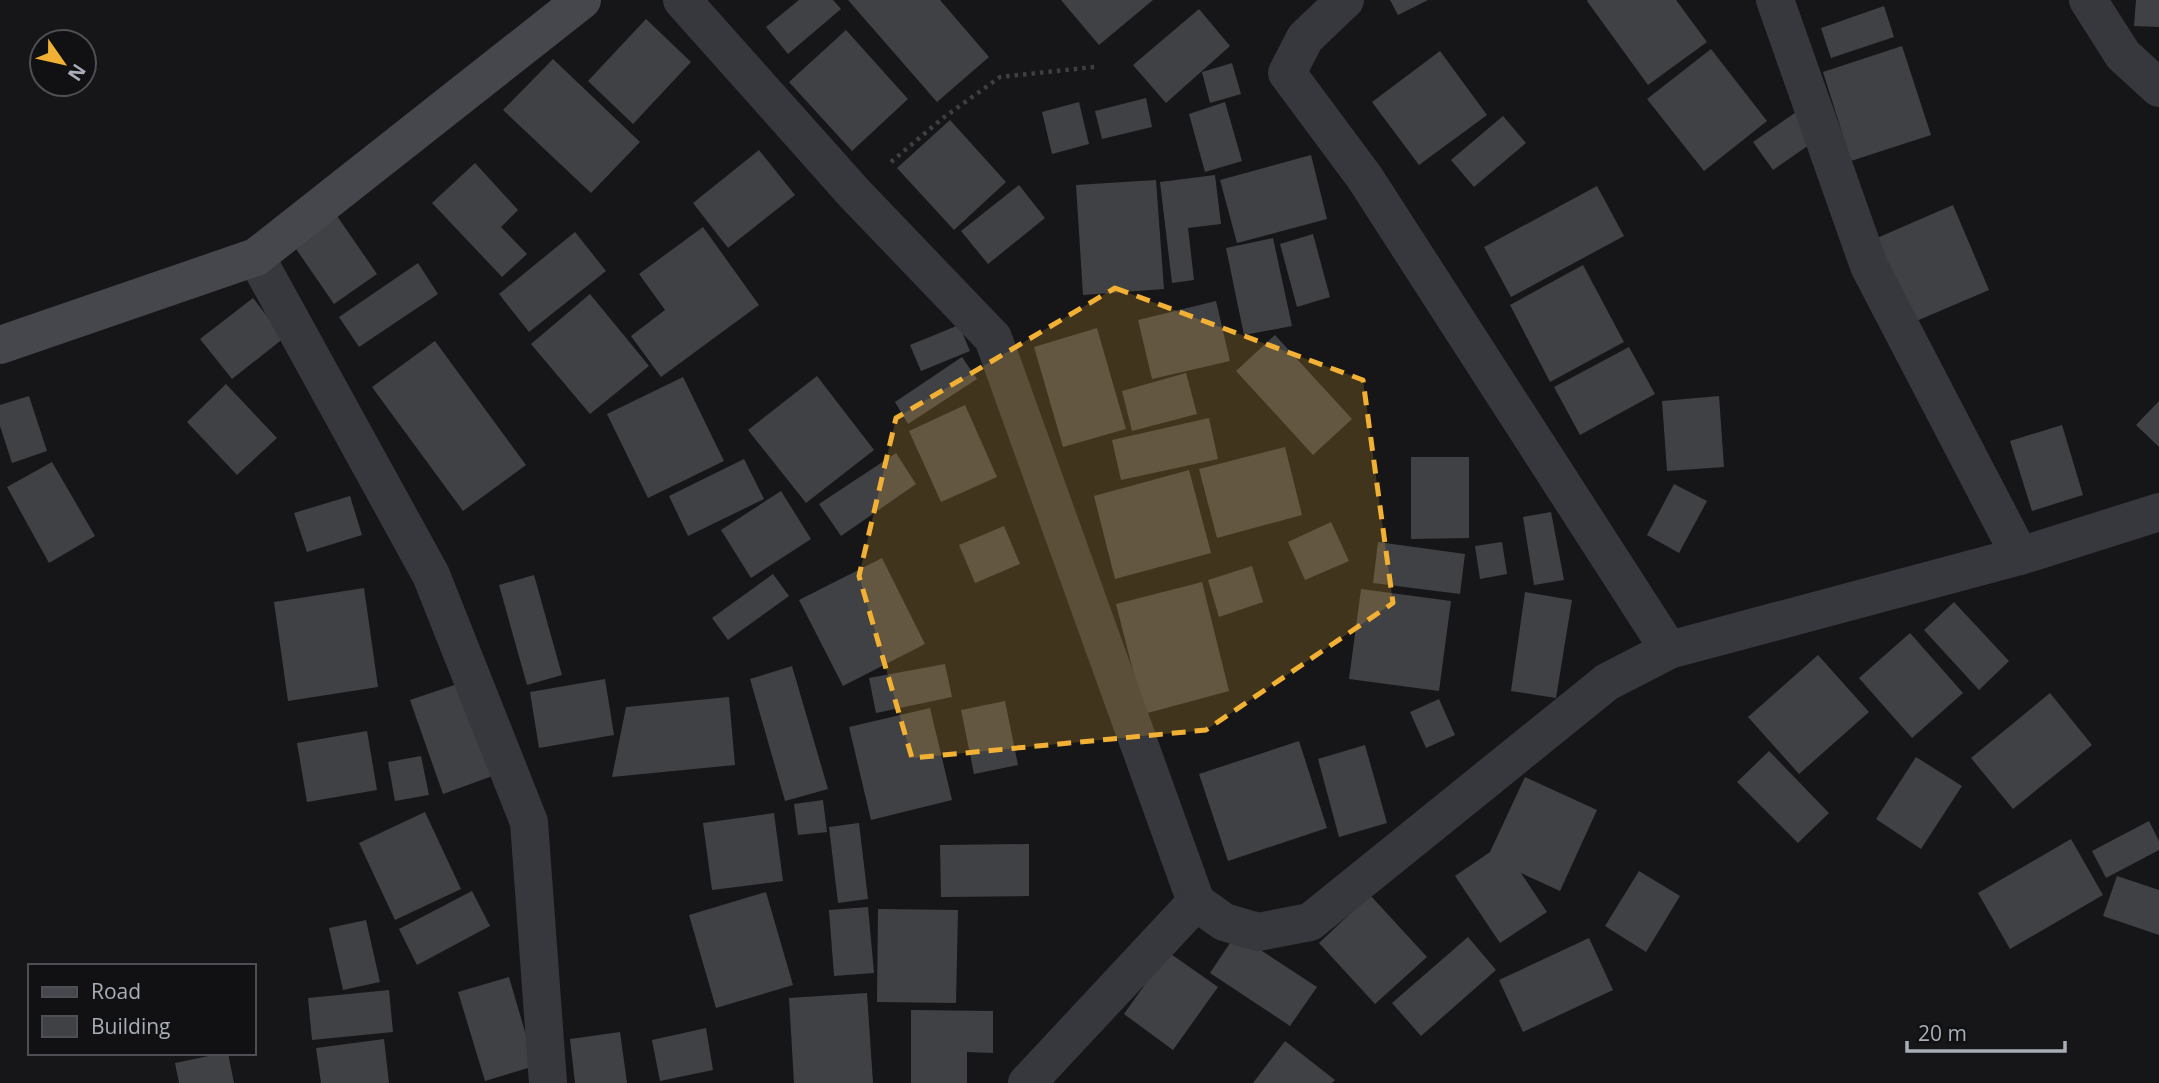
<svg xmlns="http://www.w3.org/2000/svg" width="2159" height="1083" font-family="'Open Sans',sans-serif">
<rect width="100%" height="100%" fill="#161618"/>
<g fill="#404145">
<polygon points="799,0 833,0 841,9 788,54 766,27"/>
<polygon points="848,0 940,0 989,57 937,102"/>
<polygon points="1061,0 1153,0 1099,45"/>
<polygon points="1390,0 1428,0 1398,15"/>
<polygon points="1588,0 1676,0 1707,42 1648,85 1587,1"/>
<polygon points="2136,0 2159,0 2159,27 2134,26"/>
<polygon points="1884,6 1894,37 1831,58 1821,28"/>
<polygon points="1199,9 1230,46 1166,103 1133,65"/>
<polygon points="646,19 691,62 633,124 588,81"/>
<polygon points="846,30 908,99 852,151 789,82"/>
<polygon points="1902,46 1931,135 1851,161 1823,72"/>
<polygon points="1711,49 1767,121 1704,171 1647,99"/>
<polygon points="1440,51 1487,115 1419,165 1372,102"/>
<polygon points="553,59 640,142 591,193 503,110"/>
<polygon points="1232,63 1241,94 1210,103 1202,72"/>
<polygon points="1146,98 1152,127 1102,139 1095,111"/>
<polygon points="1079,102 1089,144 1052,154 1042,112"/>
<polygon points="1225,102 1242,161 1205,172 1189,114"/>
<polygon points="1799,110 1819,138 1773,170 1753,142"/>
<polygon points="1503,116 1526,143 1474,187 1451,160"/>
<polygon points="950,120 1006,182 954,230 897,168"/>
<polygon points="759,150 795,195 728,248 693,203"/>
<polygon points="1311,155 1327,219 1237,243 1220,180"/>
<polygon points="475,163 518,210 501,227 527,254 502,277 432,203"/>
<polygon points="1215,175 1221,224 1188,228 1194,280 1172,283 1160,182"/>
<polygon points="1156,180 1164,289 1083,295 1076,185"/>
<polygon points="1019,185 1045,218 988,264 961,231"/>
<polygon points="1597,186 1624,236 1511,297 1484,247"/>
<polygon points="1953,205 1989,290 1914,322 1877,238"/>
<polygon points="335,213 377,274 334,304 292,243"/>
<polygon points="703,227 759,305 661,377 631,336 665,310 639,274"/>
<polygon points="575,232 606,271 529,332 499,294"/>
<polygon points="1313,234 1330,297 1297,307 1280,244"/>
<polygon points="1273,238 1292,326 1244,335 1226,248"/>
<polygon points="418,263 438,294 359,347 339,317"/>
<polygon points="1583,265 1624,342 1550,382 1510,305"/>
<polygon points="590,294 649,366 590,414 531,344"/>
<polygon points="253,298 284,338 232,379 200,339"/>
<polygon points="1216,301 1230,361 1152,379 1138,320"/>
<polygon points="959,325 970,351 921,371 910,345"/>
<polygon points="1097,328 1126,429 1063,447 1034,347"/>
<polygon points="1275,335 1352,419 1313,455 1236,371"/>
<polygon points="435,341 526,465 463,511 372,387"/>
<polygon points="1629,347 1655,394 1580,435 1554,387"/>
<polygon points="962,357 977,379 908,424 895,402"/>
<polygon points="1186,373 1197,414 1132,431 1122,391"/>
<polygon points="817,376 874,450 806,503 748,430"/>
<polygon points="683,377 724,461 648,498 607,414"/>
<polygon points="226,384 277,438 237,475 187,422"/>
<polygon points="29,396 47,451 12,463 0,426 0,405"/>
<polygon points="1719,396 1724,467 1667,471 1662,401"/>
<polygon points="2159,401 2159,447 2136,425"/>
<polygon points="965,405 997,477 941,502 909,431"/>
<polygon points="1209,418 1218,459 1121,480 1112,440"/>
<polygon points="2062,425 2083,495 2032,511 2010,441"/>
<polygon points="1285,447 1302,515 1217,538 1199,469"/>
<polygon points="896,453 916,484 841,536 819,504"/>
<polygon points="1411,457 1469,457 1469,538 1411,539"/>
<polygon points="744,459 764,499 688,536 669,496"/>
<polygon points="52,462 95,536 49,563 7,487"/>
<polygon points="1189,470 1211,553 1115,579 1094,496"/>
<polygon points="1674,484 1707,501 1679,553 1647,535"/>
<polygon points="781,491 811,539 751,578 721,530"/>
<polygon points="350,496 362,535 307,552 294,513"/>
<polygon points="1551,512 1564,580 1534,585 1523,517"/>
<polygon points="1331,522 1349,561 1305,580 1288,542"/>
<polygon points="1004,526 1020,564 975,583 959,545"/>
<polygon points="1378,542 1465,554 1460,594 1373,583"/>
<polygon points="1502,542 1507,574 1480,579 1475,546"/>
<polygon points="882,558 925,644 843,686 799,600"/>
<polygon points="1252,566 1263,602 1219,617 1208,580"/>
<polygon points="773,574 789,596 728,640 712,618"/>
<polygon points="534,575 562,675 527,685 499,585"/>
<polygon points="1202,582 1229,691 1144,714 1116,604"/>
<polygon points="364,588 378,687 288,701 274,602"/>
<polygon points="1361,589 1451,601 1439,691 1349,679"/>
<polygon points="1525,592 1572,600 1556,698 1511,691"/>
<polygon points="1954,602 2009,661 1979,690 1924,630"/>
<polygon points="1910,633 1963,693 1912,738 1859,678"/>
<polygon points="1818,655 1869,712 1799,774 1748,717"/>
<polygon points="945,664 952,697 876,713 869,678"/>
<polygon points="792,666 828,789 785,801 750,679"/>
<polygon points="605,679 614,735 539,748 530,692"/>
<polygon points="466,681 498,774 443,794 410,700"/>
<polygon points="2050,693 2092,745 2013,809 1971,758"/>
<polygon points="729,697 735,765 612,777 626,707"/>
<polygon points="1439,699 1455,735 1426,748 1410,712"/>
<polygon points="1005,701 1018,765 974,774 961,710"/>
<polygon points="930,708 952,800 871,820 849,727"/>
<polygon points="367,731 377,790 307,802 297,743"/>
<polygon points="1299,741 1327,828 1228,861 1199,774"/>
<polygon points="1365,745 1387,823 1339,837 1318,759"/>
<polygon points="1769,751 1829,813 1798,843 1737,782"/>
<polygon points="421,756 429,795 395,801 388,762"/>
<polygon points="1916,757 1962,786 1921,849 1876,819"/>
<polygon points="1525,777 1597,810 1560,891 1521,873 1547,912 1500,943 1455,876 1490,852"/>
<polygon points="823,800 827,832 798,835 794,804"/>
<polygon points="425,812 461,889 395,920 359,843"/>
<polygon points="774,813 783,881 712,890 703,823"/>
<polygon points="2149,821 2159,841 2159,850 2106,878 2092,851"/>
<polygon points="859,823 868,899 838,903 829,827"/>
<polygon points="2071,839 2103,895 2010,949 1978,893"/>
<polygon points="1029,844 1029,896 941,897 940,845"/>
<polygon points="1639,871 1680,896 1646,952 1605,926"/>
<polygon points="2117,876 2159,890 2159,935 2103,916"/>
<polygon points="472,891 490,926 417,965 399,929"/>
<polygon points="766,892 793,985 716,1008 689,915"/>
<polygon points="1370,895 1427,957 1375,1004 1319,943"/>
<polygon points="868,907 874,973 834,976 829,910"/>
<polygon points="878,909 958,910 956,1003 877,1002"/>
<polygon points="366,920 380,982 343,990 329,928"/>
<polygon points="1236,934 1317,987 1290,1026 1210,973"/>
<polygon points="1468,937 1496,970 1421,1036 1392,1003"/>
<polygon points="1589,938 1613,990 1523,1032 1499,980"/>
<polygon points="1168,952 1218,987 1173,1050 1124,1014"/>
<polygon points="509,977 535,1066 485,1081 458,992"/>
<polygon points="389,990 393,1032 312,1040 308,998"/>
<polygon points="867,993 873,1083 794,1083 789,998"/>
<polygon points="911,1010 993,1011 993,1053 967,1052 967,1083 911,1083"/>
<polygon points="706,1028 713,1070 660,1081 652,1040"/>
<polygon points="620,1032 627,1083 575,1083 570,1039"/>
<polygon points="384,1039 389,1083 321,1083 316,1048"/>
<polygon points="1285,1041 1335,1080 1332,1083 1253,1083"/>
<polygon points="223,1053 228,1053 234,1083 179,1083 175,1063"/>
</g>
<g fill="none" stroke-linecap="round" stroke-linejoin="round">
<polyline stroke="#3d3f44" stroke-width="4.5" stroke-dasharray="3.5 5" stroke-linecap="butt" points="891,162 943,118 1000,77 1094,67"/>
<g stroke="#37383d" stroke-width="38">
<polyline points="682,0 854,193 993,338 1196,902 1224,922 1258,932 1310,922 1607,682 1669,650 2020,556 2159,512"/>
<polyline points="1345,0 1305,38 1287,73 1365,178 1669,650"/>
<polyline points="1775,0 1869,266 2020,556"/>
<polyline points="2088,0 2123,55 2159,88"/>
<polyline points="256,257 431,575 529,822 548,1083"/>
<polyline points="1027,1083 1196,902"/>
</g>
<polyline stroke="#45474d" stroke-width="38" points="0,345 256,257 582,0"/>
</g>
<path fill="#f2b134" fill-opacity="0.2" stroke="#f2b134" stroke-width="5" stroke-dasharray="14 9" stroke-linejoin="round" d="M1115,288L1363,380L1393,603L1206,730L912,758L859,576L896,418Z"/>
<rect x="28" y="964" width="228" height="91" fill="#111113" stroke="#4d4f55" stroke-width="2"/>
<rect x="42" y="987" width="35" height="10" fill="#45474d" stroke="#4d4f55" stroke-width="2"/>
<text x="91" y="999" font-size="21" fill="#a8adb8">Road</text>
<rect x="42" y="1016" width="35" height="21" fill="#404145" stroke="#4d4f55" stroke-width="2"/>
<text x="91" y="1034" font-size="21" fill="#a8adb8">Building</text>
<g transform="translate(63 63) rotate(124)"><circle r="33" fill="#111113" stroke="#4d4f55" stroke-width="2"/>
<path d="M0-5L12 26L0 18L-12 26Z" fill="#f2b134"/>
<text y="-10" font-size="19" font-weight="bold" text-anchor="middle" fill="#a8adb8">N</text>
</g>
<path d="M1907 1041v10h158v-10" fill="none" stroke="#a8adb8" stroke-width="3.5"/>
<text x="1918" y="1041" font-size="21" fill="#a8adb8" stroke="#111113" stroke-width="5" paint-order="stroke">20 m</text>
</svg>
